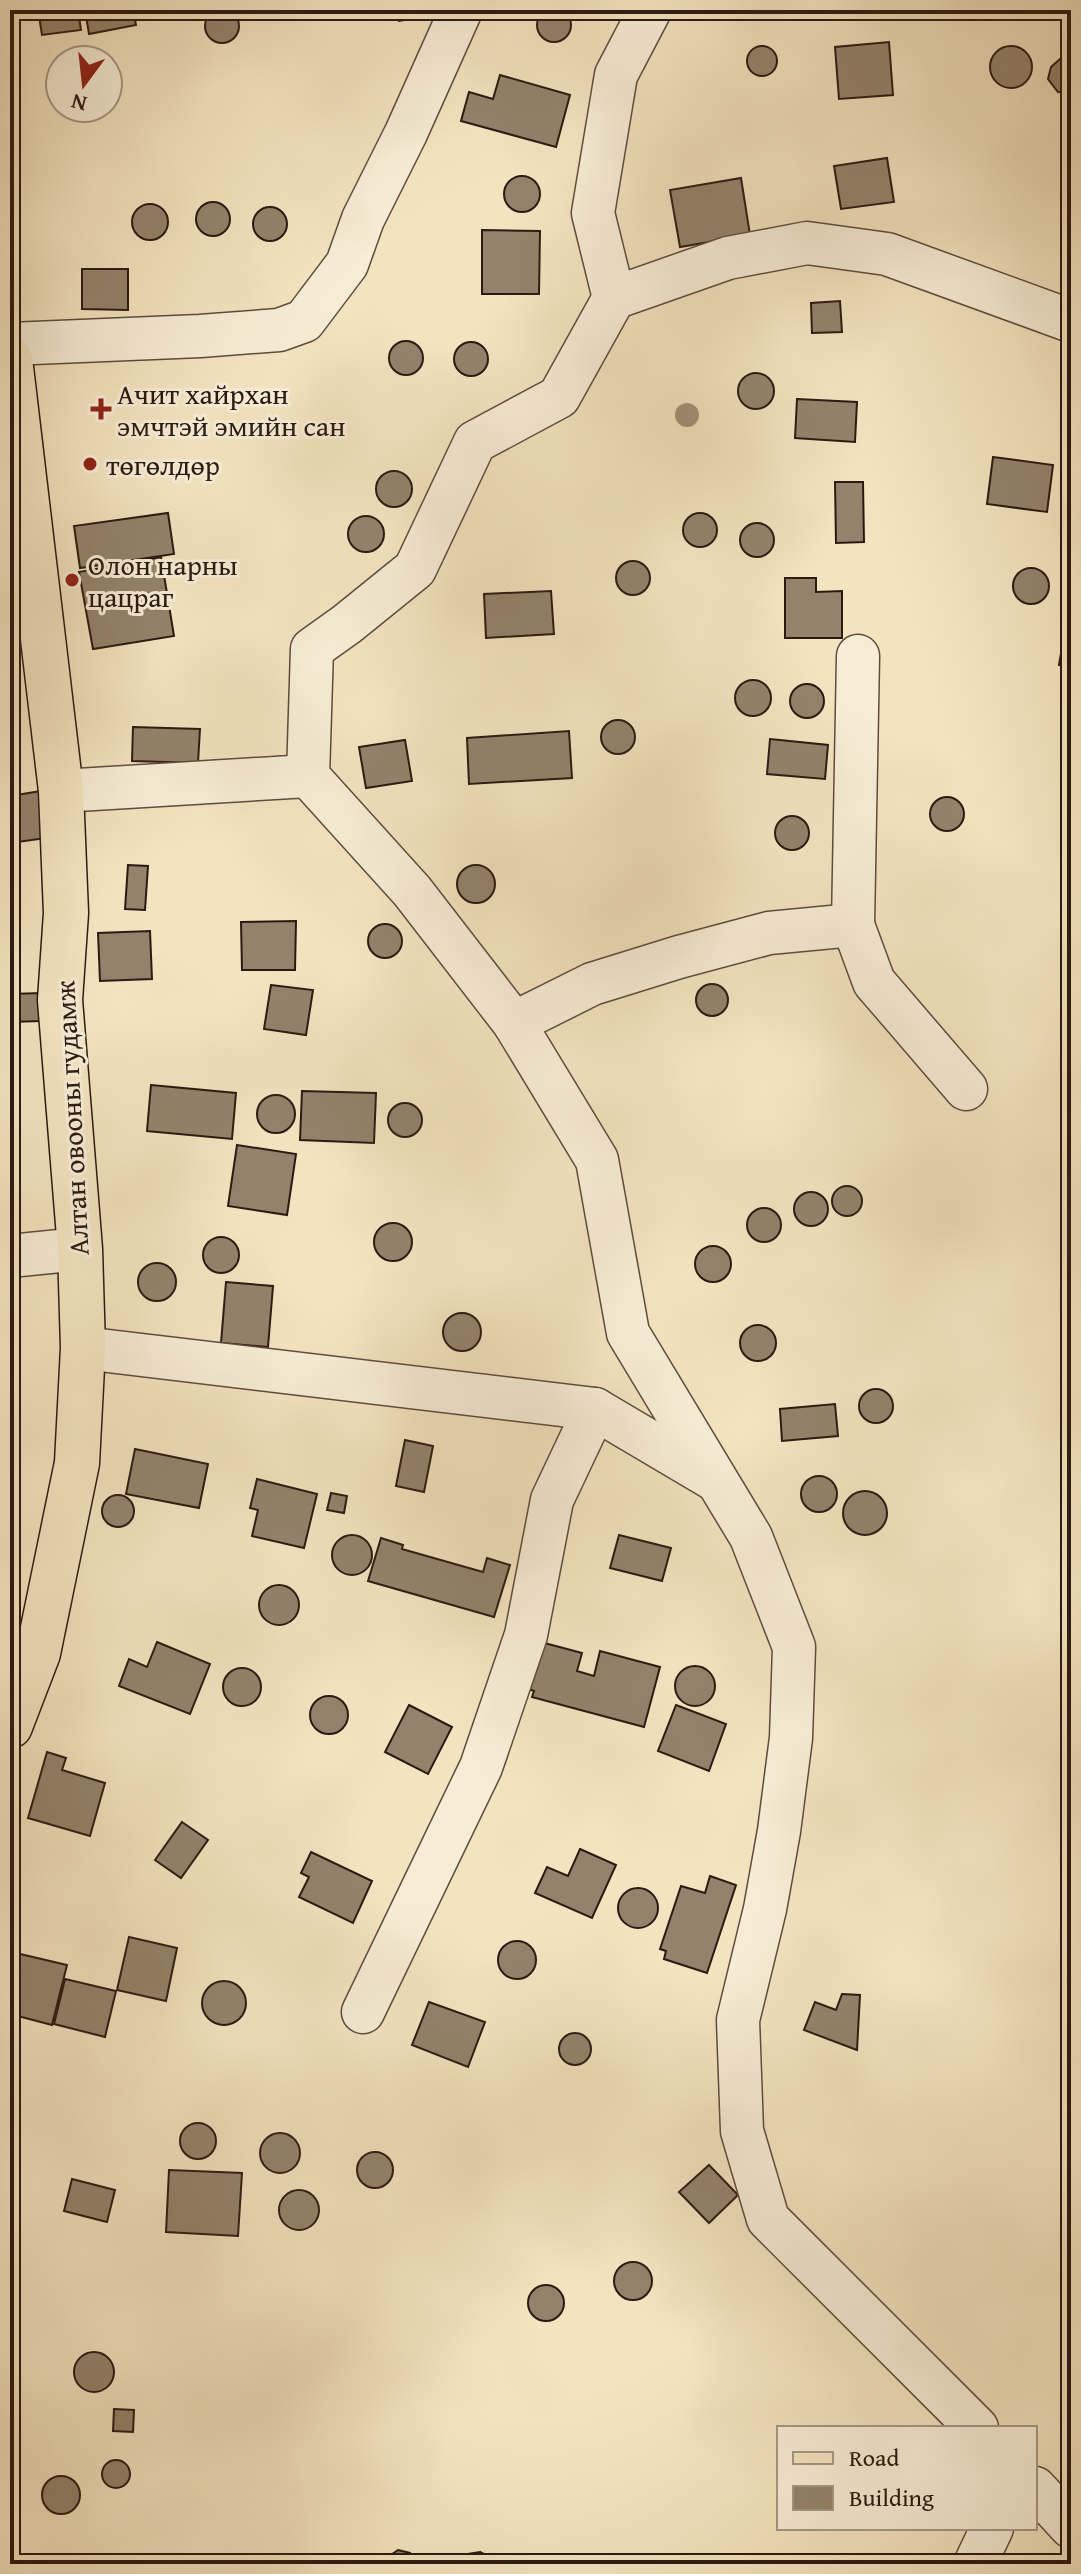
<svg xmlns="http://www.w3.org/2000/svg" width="1081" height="2574" font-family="'Gentium Book Plus',serif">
<rect width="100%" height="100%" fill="#f3e4c0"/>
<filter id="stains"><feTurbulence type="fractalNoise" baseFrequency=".0025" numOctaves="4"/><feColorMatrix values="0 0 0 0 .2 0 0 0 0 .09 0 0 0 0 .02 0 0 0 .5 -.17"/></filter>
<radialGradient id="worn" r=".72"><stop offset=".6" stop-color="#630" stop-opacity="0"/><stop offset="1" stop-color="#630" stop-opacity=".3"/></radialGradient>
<g fill="#93836c" stroke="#2b1a12" stroke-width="2">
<circle cx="554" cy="25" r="17"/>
<circle cx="222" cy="26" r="17"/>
<polygon points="38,10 78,10 81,30 42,35"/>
<polygon points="85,10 133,10 136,25 89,34"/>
<polygon points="386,10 418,10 410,19 399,21"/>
<polygon points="889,42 893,95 839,99 835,47"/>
<circle cx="762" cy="61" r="15"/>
<circle cx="1011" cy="67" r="21"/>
<polygon points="1060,59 1071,59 1069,93 1058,92 1048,79 1051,67"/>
<polygon points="500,75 570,95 556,147 461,121 469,92 493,99"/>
<polygon points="887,158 894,202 841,209 834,166"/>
<circle cx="522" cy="194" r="18"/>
<polygon points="741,178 750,235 680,247 670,190"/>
<circle cx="213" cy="219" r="17"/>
<circle cx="150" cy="222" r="18"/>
<circle cx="270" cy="224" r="17"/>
<polygon points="482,230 540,231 539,294 482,294"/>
<polygon points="82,269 128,269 128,310 82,309"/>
<polygon points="840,301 842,332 812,333 811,303"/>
<circle cx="406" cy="358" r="17"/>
<circle cx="471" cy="359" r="17"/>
<circle cx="756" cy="391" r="18"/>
<polygon points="797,399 857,402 855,442 795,438"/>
<polygon points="993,457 1053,465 1047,512 987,504"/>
<circle cx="394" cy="489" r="18"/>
<polygon points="835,482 863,482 864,542 836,543"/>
<circle cx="700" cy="530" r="17"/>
<polygon points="168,513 174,554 80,568 74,526"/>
<circle cx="366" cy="534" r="18"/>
<circle cx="757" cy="540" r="17"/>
<polygon points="161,557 174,636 93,649 79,572"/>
<circle cx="633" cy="578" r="17"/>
<circle cx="1031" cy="586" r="18"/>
<polygon points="785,578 816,578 816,592 842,591 842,638 785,638"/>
<polygon points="551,591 554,634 486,638 484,594"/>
<polygon points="10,597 13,597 18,647 10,648"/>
<polygon points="1070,600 1071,600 1071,667 1059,665"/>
<circle cx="753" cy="698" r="18"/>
<circle cx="807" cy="701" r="17"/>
<circle cx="618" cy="737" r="17"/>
<polygon points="133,727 200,729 198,763 132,761"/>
<polygon points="569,731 572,778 469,784 467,738"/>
<polygon points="770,739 828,745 825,779 767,774"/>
<polygon points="405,740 412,781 366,788 359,747"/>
<polygon points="41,791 46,838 10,843 10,796"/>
<circle cx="947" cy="814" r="17"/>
<circle cx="792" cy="833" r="17"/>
<circle cx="476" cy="884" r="19"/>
<polygon points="128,865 148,866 145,910 125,909"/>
<polygon points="296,921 295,970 242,970 241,922"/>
<circle cx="385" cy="941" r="17"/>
<polygon points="150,931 152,979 100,981 98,933"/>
<circle cx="712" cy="1000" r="16"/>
<polygon points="271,985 313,990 306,1035 264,1029"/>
<polygon points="41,993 41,1021 10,1022 10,994"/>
<polygon points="1071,1053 1071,1083 1062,1074 1061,1068 1065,1058"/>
<polygon points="151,1085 236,1093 232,1139 147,1131"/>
<polygon points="302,1091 376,1093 374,1143 300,1140"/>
<circle cx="276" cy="1114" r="19"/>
<circle cx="405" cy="1120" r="17"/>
<polygon points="237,1145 296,1154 287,1215 228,1206"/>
<circle cx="847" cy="1201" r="15"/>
<circle cx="811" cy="1209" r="17"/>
<circle cx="764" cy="1225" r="17"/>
<circle cx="393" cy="1242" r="19"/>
<circle cx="221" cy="1255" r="18"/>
<circle cx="713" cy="1264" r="18"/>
<circle cx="157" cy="1282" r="19"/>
<polygon points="226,1282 273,1286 268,1347 221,1343"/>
<circle cx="462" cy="1332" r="19"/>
<circle cx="758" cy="1343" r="18"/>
<circle cx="876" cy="1406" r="17"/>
<polygon points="835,1404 838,1436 782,1441 780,1409"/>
<polygon points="405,1440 433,1446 424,1492 396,1486"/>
<polygon points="135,1449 208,1464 199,1508 126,1494"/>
<circle cx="819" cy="1494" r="18"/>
<polygon points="257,1479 317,1494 304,1548 252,1536 258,1510 250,1508"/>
<circle cx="865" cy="1513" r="22"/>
<polygon points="331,1493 347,1496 344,1513 327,1510"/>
<circle cx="118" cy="1511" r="16"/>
<polygon points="619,1535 671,1548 662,1581 610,1568"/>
<circle cx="352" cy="1555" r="20"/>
<polygon points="381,1538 403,1545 402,1549 483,1572 487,1558 510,1565 494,1617 368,1581"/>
<circle cx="279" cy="1605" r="20"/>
<polygon points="537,1641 582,1653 577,1671 594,1676 600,1651 660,1667 644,1727 532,1697 534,1691 525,1688"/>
<polygon points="157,1642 210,1664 190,1714 119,1686 129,1659 147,1667"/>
<circle cx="695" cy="1686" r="20"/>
<circle cx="242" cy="1687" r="19"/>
<circle cx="329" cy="1715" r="19"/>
<polygon points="409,1705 452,1727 428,1774 385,1752"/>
<polygon points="676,1705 726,1724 709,1771 658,1751"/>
<polygon points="47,1752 66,1758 62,1770 105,1783 90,1836 28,1818"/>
<polygon points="182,1822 208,1840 181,1878 155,1860"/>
<polygon points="580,1849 616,1865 592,1918 535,1893 547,1867 568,1876"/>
<polygon points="311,1852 372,1881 353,1923 299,1897 309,1877 301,1873"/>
<polygon points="710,1876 736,1885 707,1973 664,1959 666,1951 660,1949 681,1886 705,1893"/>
<circle cx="638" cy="1908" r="20"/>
<polygon points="129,1937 177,1948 166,2001 117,1990"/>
<circle cx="517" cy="1960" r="19"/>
<polygon points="16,1953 67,1965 52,2025 10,2014 10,1979"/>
<polygon points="65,1979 116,1991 105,2037 54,2024"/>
<circle cx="224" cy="2003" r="22"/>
<polygon points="842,1994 860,1995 857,2050 804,2030 815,2002 836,2010"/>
<polygon points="429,2002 485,2022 468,2067 412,2045"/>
<circle cx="575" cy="2049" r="16"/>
<circle cx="198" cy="2141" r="18"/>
<circle cx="280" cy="2153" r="20"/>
<circle cx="375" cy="2170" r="18"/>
<polygon points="709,2165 738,2195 709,2223 679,2192"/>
<polygon points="169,2170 242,2173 238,2236 166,2232"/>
<polygon points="72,2179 115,2190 107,2222 64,2211"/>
<circle cx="299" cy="2210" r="20"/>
<circle cx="633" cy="2281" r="19"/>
<circle cx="546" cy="2303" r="18"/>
<circle cx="94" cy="2372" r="20"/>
<polygon points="114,2409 134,2410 133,2432 113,2431"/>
<circle cx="116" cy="2474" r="14"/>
<circle cx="61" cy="2495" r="19"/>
<polygon points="398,2550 410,2553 419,2564 383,2564 388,2557"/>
<polygon points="480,2552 486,2555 494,2564 459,2564 468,2554"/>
<polygon points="141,2554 141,2564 85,2564 85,2555"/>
</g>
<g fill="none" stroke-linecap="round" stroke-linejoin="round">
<defs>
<g id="minor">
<polyline points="614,298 593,213 616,75 650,10"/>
<polyline points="10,344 200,336 279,330 304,321 347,264 363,219 406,133 461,10"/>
<polyline points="61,791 308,776"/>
<polyline points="853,925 874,982 966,1089"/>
<polyline points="514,1023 592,984 679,957 769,933 853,925 858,656"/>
<polyline points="10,1256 80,1249"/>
<polyline points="83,1348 595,1409 715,1480"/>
<polyline points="363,2012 481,1767 526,1635 552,1500 595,1409"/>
<polyline points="977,2428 768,2219 742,2131 738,2020 765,1909 779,1831 791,1738 794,1647 751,1537 628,1333 597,1160 514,1023 412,891 308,776 312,649 347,624 415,569 475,442 559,397 614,298 728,258 807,243 887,254 1071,321"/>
<polyline points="1035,2488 1071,2527"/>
<polyline points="975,2564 992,2528"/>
</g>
<polyline id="major" points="10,359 61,791 66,913 60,1000 80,1249 83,1348 77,1463 38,1653 10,1726"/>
</defs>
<use href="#minor" stroke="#5d4c3e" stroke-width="45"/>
<use href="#major" stroke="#2b1a12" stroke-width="47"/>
<use href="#minor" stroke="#f7edd6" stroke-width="42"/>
<use href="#major" stroke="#f3e4c0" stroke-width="44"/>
</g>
<circle fill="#a09078" cx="687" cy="415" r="12"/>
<g fill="#8f2418" stroke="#f7edd6" stroke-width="3">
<path d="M97 397h8v8h8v8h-8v8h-8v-8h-8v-8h8z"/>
<circle cx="90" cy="464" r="8"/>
<circle cx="72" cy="580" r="8"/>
</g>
<g text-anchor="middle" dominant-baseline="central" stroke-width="6" stroke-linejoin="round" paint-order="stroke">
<g font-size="28" fill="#2b1a12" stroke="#f7edd6" text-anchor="start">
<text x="117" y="393">Ачит хайрхан<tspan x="117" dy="32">эмчтэй эмийн сан</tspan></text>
<text x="106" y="464">төгөлдөр</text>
<text x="88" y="564">Олон нарны<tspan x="88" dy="32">цацраг</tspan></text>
</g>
<g font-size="28" fill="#2b1a12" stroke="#f7edd6">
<text transform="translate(71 1118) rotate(-93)">Алтан овооны гудамж</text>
</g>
</g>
<rect width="1081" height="2574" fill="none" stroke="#f3e4c0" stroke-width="40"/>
<rect x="12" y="12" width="1057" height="2550" fill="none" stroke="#2b1a12" stroke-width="4"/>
<rect x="20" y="20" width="1041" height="2534" fill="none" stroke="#2b1a12" stroke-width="2"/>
<rect x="777" y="2426" width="260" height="104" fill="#f7edd6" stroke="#a59988" stroke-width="2"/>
<rect x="793" y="2452" width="40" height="12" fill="#f3e4c0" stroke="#a59988" stroke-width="2"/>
<text x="849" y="2466" font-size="24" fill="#2b1a12">Road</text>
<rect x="793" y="2486" width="40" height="24" fill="#93836c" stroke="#a59988" stroke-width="2"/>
<text x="849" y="2506" font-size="24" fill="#2b1a12">Building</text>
<g transform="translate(84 84) rotate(195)"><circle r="38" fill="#f7edd6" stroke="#a59988" stroke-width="2"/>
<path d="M0-6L14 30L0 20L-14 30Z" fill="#8f2418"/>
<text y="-12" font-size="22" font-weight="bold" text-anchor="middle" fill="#2b1a12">N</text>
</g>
<rect width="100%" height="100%" filter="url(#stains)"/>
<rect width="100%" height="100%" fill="url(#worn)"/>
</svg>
